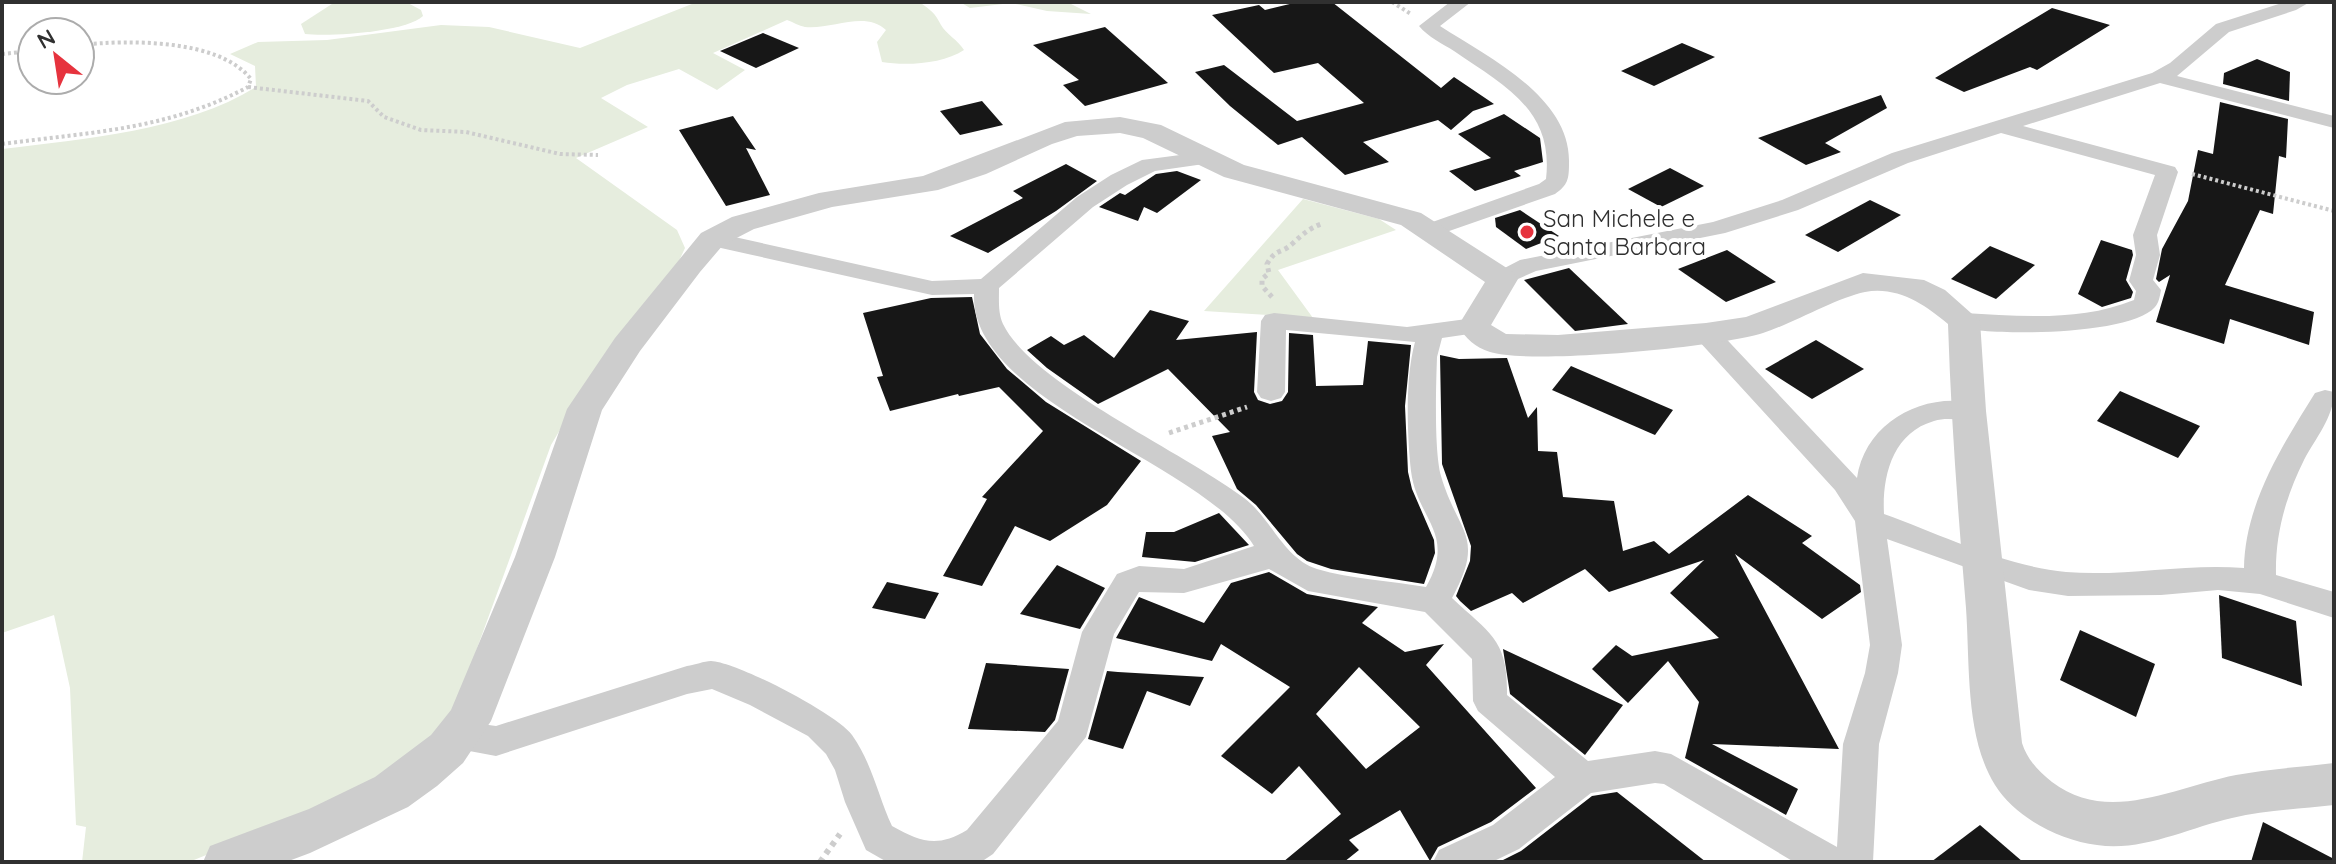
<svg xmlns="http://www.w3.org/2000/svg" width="2336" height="864" font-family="Quicksand,sans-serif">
<rect width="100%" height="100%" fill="#fff"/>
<g fill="#e6edde">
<path d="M335,2H406L421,10L423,16C407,32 329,37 305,34L301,24Z"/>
<path d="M697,2H919C931,10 935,13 941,25C946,34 958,40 964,50C943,64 906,66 882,62L877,42L886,30C865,10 831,30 805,27C799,26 793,22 787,20L713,53L745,70L717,90L679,69L627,85L601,98L648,127L576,158L677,230L685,248L678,263L606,352L551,445L452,717L421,756L353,795L189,862H82L86,827L76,825L70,688L54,615L2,633V149C84,139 185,131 256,87L255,66L230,54L258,42L327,40L441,25L489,27L580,48Z"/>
<polygon points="960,2 1067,2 1091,14 1047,11 1011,3 970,8"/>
<polygon points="1303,199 1379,219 1396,230 1278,270 1313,318 1204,311"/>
</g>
<g fill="#171717" fill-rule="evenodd">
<polygon points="1298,2 1332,2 1441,88 1454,77 1494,104 1473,111 1451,130 1438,120 1363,142 1389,162 1345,175 1302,137 1278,145 1230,106 1195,72 1224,65 1297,121 1364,103 1318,63 1274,73 1212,15 1259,5 1265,10"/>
<polygon points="2052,8 2110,25 2037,70 2030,67 1964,92 1935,78"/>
<polygon points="1105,27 1168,83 1085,106 1063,85 1079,80 1033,45"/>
<polygon points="763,33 799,48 756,68 720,51"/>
<polygon points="1682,43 1715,57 1654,86 1621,71"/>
<polygon points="2257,59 2290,72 2289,101 2223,84 2224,73"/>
<polygon points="1881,95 1887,108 1825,143 1841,152 1806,165 1758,138"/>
<polygon points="982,101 1003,125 960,135 940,111"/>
<polygon points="2220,102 2288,119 2286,158 2279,156 2273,214 2260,210 2225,285 2314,312 2309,345 2230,319 2224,344 2156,322 2170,275 2159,282 2156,279 2162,249 2188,201 2198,150 2213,154"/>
<polygon points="1504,114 1540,138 1543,162 1514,171 1521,176 1475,191 1449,171 1491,158 1458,134"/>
<polygon points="733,116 756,150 746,148 770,195 726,206 679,130"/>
<polygon points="1066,164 1097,181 1056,211 988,253 950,236 1023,198 1013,191"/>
<polygon points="1670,168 1704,186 1661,207 1628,189"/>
<polygon points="1177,171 1201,180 1157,213 1144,207 1138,221 1099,207 1120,193 1125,195 1156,174"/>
<polygon points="1870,200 1901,215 1838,252 1805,235"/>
<polygon points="1520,210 1559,236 1526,249 1496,227 1495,218"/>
<polygon points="2101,240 2132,250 2133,255 2126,280 2133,292 2131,298 2102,307 2078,294"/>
<polygon points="1990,246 2035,265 1996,299 1951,279"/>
<polygon points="1727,250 1776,282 1726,302 1678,269"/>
<polygon points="1569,268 1628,324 1575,331 1524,280"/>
<polygon points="972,297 980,334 1007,369 1046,402 1141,461 1107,505 1050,541 1015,526 982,586 943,576 987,499 982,497 1043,431 999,387 959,396 958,394 890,411 877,377 883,376 863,313 931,298"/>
<polygon points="1150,310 1189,321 1176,340 1257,332 1254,392 1258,400 1270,404 1282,401 1288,392 1289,333 1313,335 1316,386 1363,385 1368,341 1411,345 1405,406 1408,472 1412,489 1434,540 1435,553 1424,584 1331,569 1307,561 1297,554 1256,505 1237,489 1212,436 1230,432 1168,369 1098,404 1047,368 1027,350 1051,336 1064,345 1084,335 1114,358"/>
<polygon points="1816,340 1864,369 1812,399 1765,369"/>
<polygon points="1440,355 1459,359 1507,358 1528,418 1537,407 1538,451 1557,452 1563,497 1614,501 1623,551 1654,541 1669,554 1748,495 1812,536 1802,543 1860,585 1861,592 1822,619 1735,554 1839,749 1712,744 1798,789 1786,815 1685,758 1699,702 1668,661 1628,703 1592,669 1616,645 1632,656 1719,638 1670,593 1704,560 1609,592 1585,569 1523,603 1512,593 1471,611 1460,601 1456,596 1470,561 1471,546 1442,464"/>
<polygon points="1571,366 1673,410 1655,435 1648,432 1552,390"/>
<polygon points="2120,391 2200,426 2178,458 2097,421"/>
<polygon points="1219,513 1249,545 1195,562 1142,557 1146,532 1174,532"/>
<polygon points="1057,565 1105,588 1080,629 1020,614"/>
<path d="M1269,572L1307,594L1378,607L1362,623L1405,652L1444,644L1426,665L1536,788L1491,822L1438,847L1430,861L1400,810L1349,840L1359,850L1344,862H1283L1341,814L1299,766L1272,794L1221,756L1290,687L1221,644L1212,661L1116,638L1139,597L1204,623L1231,583ZM1359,667L1420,727L1366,769L1316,714Z"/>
<polygon points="887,582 939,593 925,619 872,608"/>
<polygon points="2219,595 2296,621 2302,686 2222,658"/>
<polygon points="2080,630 2155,664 2136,717 2060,680"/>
<polygon points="1503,649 1623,705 1585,755 1510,694"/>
<polygon points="986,663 1069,669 1055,720 1045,732 968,729"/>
<polygon points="1107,671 1118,672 1204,677 1190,706 1147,691 1123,749 1088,739"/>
<polygon points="1617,792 1706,862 1499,862 1521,851 1592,796"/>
<polygon points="2263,822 2334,859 2334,862 2251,862"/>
<polygon points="1980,825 2023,862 1931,862"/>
</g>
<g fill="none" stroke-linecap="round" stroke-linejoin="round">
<g stroke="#cdcdcd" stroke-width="4" stroke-dasharray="3 3" stroke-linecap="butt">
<polyline points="1392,2 1411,14"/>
<polyline points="2,54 32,51"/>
<polyline points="248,87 368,101 384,117 421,130 466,132 560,154 598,155"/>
<path d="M2,144C91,132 167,130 248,87L251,79C218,38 127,40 80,45"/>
<polyline points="2192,174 2334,211"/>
</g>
<g stroke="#cdcdcd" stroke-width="5" stroke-dasharray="4 4" stroke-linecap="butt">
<path d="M1272,297L1262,286V279L1269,273L1267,264C1276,248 1281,254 1292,244C1303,234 1309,228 1324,223"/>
<polyline points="1169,433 1247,407"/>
</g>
<polyline stroke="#cdcdcd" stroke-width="6" stroke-dasharray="5 5" stroke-linecap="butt" points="820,862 840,834"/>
<g fill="#cdcdcd" fill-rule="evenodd">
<path d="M1450,2H1471L1440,26C1488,57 1571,97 1569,163C1569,179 1568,185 1555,194L1432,237L1424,235L1420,230L1424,225L1539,184L1546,179C1554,110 1505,86 1454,51C1443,44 1428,37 1419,26Z"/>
<path d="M2285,2H2310L2296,10L2229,32L2177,76L2334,116V128L2160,83L2023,126L2175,167L2178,172L2157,235L2160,255L2153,280L2161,290C2160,295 2159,303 2155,307C2130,336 1991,336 1955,327L1951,321L1955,315L1964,313C2021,316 2080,322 2134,300L2136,291L2129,281L2136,255L2133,235L2155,175L2001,133L1908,163L1798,210L1725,233L1536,271L1502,286L1493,284L1490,279L1493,274L1520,260L1713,222L1782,200L1892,153L2152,73L2170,63L2216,24Z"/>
<path d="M1203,152L1214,158L1211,163L1155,171L1127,185L1093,207L999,288C999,300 998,313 1003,324C1032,384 1187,454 1244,498C1272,519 1283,558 1317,569C1351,579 1391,581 1426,587C1457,533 1417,520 1411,471C1407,434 1405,378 1415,342L1286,330L1285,392L1281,398L1271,401L1261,398L1257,392L1261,321L1265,315L1274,313L1407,327L1474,318L1483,320L1487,326L1483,332L1442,338L1437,357C1436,386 1434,450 1441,476C1458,534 1486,535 1452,598C1490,634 1508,639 1507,695L1588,761L1655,751L1671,754L1837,847L1843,744L1865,673L1870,645L1855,521L1835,490L1697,339L1693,333L1697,327H1715L1857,478C1865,422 1925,390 1978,404L1982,411L1978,418C1963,422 1948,416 1934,421C1892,433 1882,477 1884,514C1942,535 2004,566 2066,572C2125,577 2185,563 2244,568C2245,504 2282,446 2315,393L2325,390L2334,392C2334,417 2315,439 2304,460C2286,496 2275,534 2276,575L2334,592V618L2260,594L2218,590L2161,595L2068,596L2029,590L1887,539L1902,645L1898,673L1879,744L1873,862H1794L1664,784L1655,783L1591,793L1519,849L1492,862H1433L1439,850L1493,825L1555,777L1478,711L1473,701L1472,659L1425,612L1308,591L1269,569L1184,593L1139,592L1114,634L1086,737L993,854L981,862H887L866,850L845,802L835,770L826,754L808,736L750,705L712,689L687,694L496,756L448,747L442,736L448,725L460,721L496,726L687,666C695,665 704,661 711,661C737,662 837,714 852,735C872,763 878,796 892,826C921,842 937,848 967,830L1058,721L1082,632L1117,574L1139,566L1184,569L1254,546C1203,462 970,402 974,294L932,295L712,246L704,244L700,239L704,234L712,232L932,281L981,279L1077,197L1111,175L1142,160Z"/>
</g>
<path fill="#cdcdcd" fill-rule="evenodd" d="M1120,117L1161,125L1244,165L1421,213L1513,272L1518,279L1491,325L1506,334L1558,335L1706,323L1746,317L1863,273L1924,280L1945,290L1980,321L1986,411L2022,743C2027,759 2038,771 2052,782C2108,825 2175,787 2236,775C2268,769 2301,767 2334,763V805C2300,809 2265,810 2232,818C2188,828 2142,852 2097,845C2059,840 2016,818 1995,785C1965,737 1970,664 1966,608C1958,513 1951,419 1948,324C1925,305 1898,286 1865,292C1836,298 1794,323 1763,333C1721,347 1530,365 1490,352C1475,347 1466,339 1458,326L1485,282L1401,225L1224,177L1143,138L1120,133L1077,136L1052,144L986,174L938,190L832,207L754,229L723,245L700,272L640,351L602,410L555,557L491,721L463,763L437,786L408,807L310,853L286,862H203L210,846L309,809L375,777L431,735L451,710L515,557L567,409L615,338L701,233L732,217L819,193L923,176L1065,122Z"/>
</g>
<circle fill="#e6333e" stroke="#fff" stroke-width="3" cx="1527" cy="232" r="8"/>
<g text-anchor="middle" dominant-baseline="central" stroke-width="8" stroke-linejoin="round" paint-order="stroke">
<g font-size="24" fill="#303030" stroke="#fff" text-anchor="start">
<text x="1543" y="218">San Michele e<tspan x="1543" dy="28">Santa Barbara</tspan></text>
</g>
</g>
<rect width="2336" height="864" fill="none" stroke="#303030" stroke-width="8"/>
<g transform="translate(56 56) rotate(330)"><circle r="38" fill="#ffffff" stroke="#acacac" stroke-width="2"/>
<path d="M0-6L14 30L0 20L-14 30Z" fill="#e6333e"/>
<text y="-12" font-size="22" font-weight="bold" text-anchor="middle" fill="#303030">N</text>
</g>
</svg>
